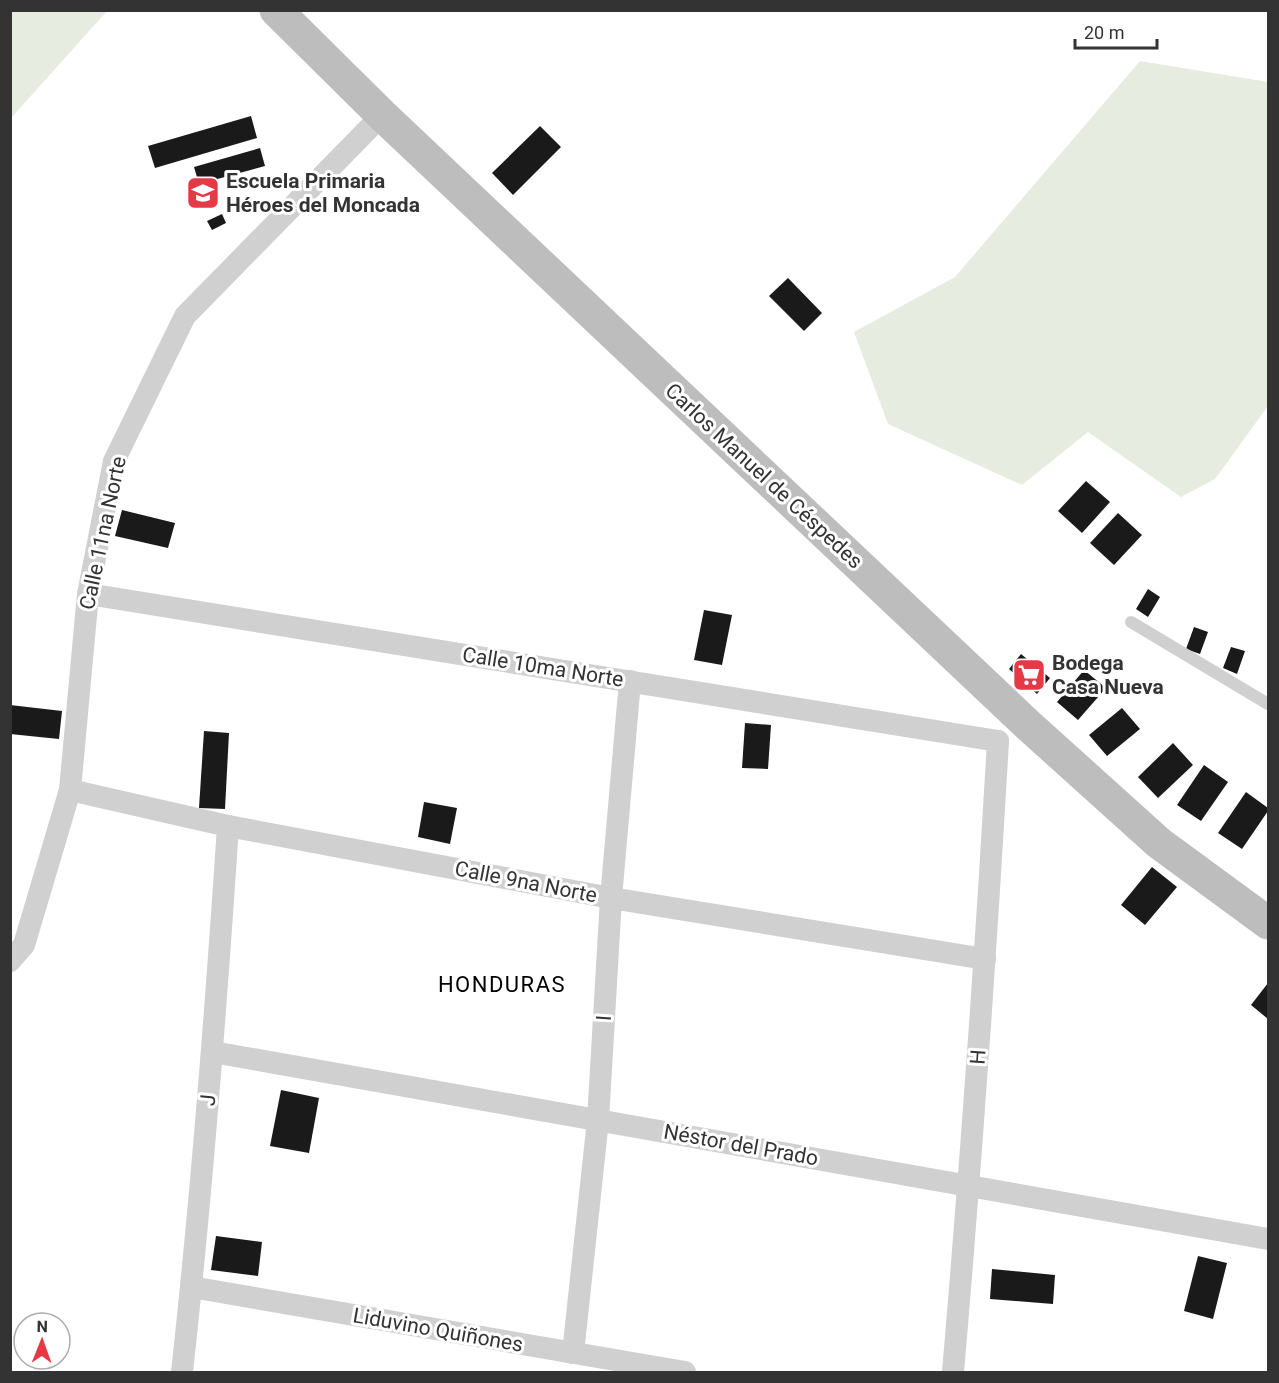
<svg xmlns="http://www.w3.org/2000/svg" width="1279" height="1383" font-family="Roboto,sans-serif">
<rect width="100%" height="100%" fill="#fff"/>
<g fill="#e6ecdf">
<polygon points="11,10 107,11 11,118 10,11"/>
<polygon points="1140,61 1268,82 1268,406 1215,479 1181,497 1088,432 1022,485 888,424 854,332 955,277"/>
</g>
<g fill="#1a1a1a">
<polygon points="251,116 257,138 155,168 148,146"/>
<polygon points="540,126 561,147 513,195 492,173"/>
<polygon points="260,148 265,166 199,184 194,167"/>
<polygon points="222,214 226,223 212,230 207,221"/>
<polygon points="788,278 822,313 804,331 769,296"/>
<polygon points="1086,481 1110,502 1082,533 1058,511"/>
<polygon points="122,510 175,523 168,548 115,536"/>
<polygon points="1118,513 1142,535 1114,565 1090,543"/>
<polygon points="1148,589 1160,597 1148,617 1136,609"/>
<polygon points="704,610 732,615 722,665 694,660"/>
<polygon points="1194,627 1208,632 1200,654 1186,649"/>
<polygon points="1231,647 1245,651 1237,674 1223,668"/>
<polygon points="1021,654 1050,678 1037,694 1009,669"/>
<polygon points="1084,670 1106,688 1078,720 1057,702"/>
<polygon points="10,705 62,711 59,739 10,734"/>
<polygon points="1122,708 1140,729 1107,756 1089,735"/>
<polygon points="745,723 771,725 768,769 742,768"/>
<polygon points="204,731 229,733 225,809 199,808"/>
<polygon points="1173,743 1193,765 1158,798 1138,777"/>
<polygon points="1204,765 1228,782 1201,821 1177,805"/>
<polygon points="1246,792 1268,808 1268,811 1242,849 1218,833"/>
<polygon points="424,802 457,808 450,844 418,837"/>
<polygon points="1152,867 1177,887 1145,925 1121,905"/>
<polygon points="1268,983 1268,1019 1251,1005"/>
<polygon points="281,1090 319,1098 309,1153 270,1146"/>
<polygon points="216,1236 262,1242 258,1276 211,1270"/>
<polygon points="1198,1256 1227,1263 1213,1319 1184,1311"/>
<polygon points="992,1269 1055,1275 1053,1304 990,1299"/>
</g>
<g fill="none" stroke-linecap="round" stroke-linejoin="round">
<polyline stroke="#d0d0d0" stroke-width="12" points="1131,622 1268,704"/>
<g stroke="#d0d0d0" stroke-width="22">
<polyline points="88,594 998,741"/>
<polyline points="70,790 228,826 611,898 985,959"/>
<polyline points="10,961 24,945 70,790 88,594 114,461 185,316 382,115"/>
<polyline points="213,1052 1268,1239"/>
<polyline points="191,1287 685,1372"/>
<polyline points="573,1353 598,1120 611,898 630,681"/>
<path d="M182,1372C202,1191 216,1009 228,826"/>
<path d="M953,1372C971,1162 986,952 998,741"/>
</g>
<polyline stroke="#bdbdbd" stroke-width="33" points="276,10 382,115 1028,725 1159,843 1268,923"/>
</g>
<defs>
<symbol id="school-square" viewBox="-11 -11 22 22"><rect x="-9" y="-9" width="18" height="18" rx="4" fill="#e63946" stroke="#fff"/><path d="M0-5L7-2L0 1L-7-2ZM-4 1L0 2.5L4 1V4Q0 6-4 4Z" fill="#fff"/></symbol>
<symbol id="supermarket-square" viewBox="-11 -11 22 22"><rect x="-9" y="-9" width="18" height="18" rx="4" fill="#e63946" stroke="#fff"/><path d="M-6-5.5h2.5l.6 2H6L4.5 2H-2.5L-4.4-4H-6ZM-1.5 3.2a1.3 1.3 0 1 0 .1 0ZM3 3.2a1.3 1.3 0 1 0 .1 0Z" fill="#fff"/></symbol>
</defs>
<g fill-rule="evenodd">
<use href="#school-square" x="184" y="174" width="38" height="38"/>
<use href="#supermarket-square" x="1010" y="656" width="38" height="38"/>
</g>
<g text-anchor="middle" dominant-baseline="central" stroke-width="6" stroke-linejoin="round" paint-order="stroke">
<g font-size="21" font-weight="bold" fill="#333" stroke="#fff" text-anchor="start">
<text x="226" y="181">Escuela Primaria<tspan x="226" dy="24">Héroes del Moncada</tspan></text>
<text x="1052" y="663">Bodega<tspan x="1052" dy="24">Casa Nueva</tspan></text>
</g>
<g font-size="21" fill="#333" stroke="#fff">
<text transform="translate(764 476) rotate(43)">Carlos Manuel de Céspedes</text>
<text transform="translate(103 533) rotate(-78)">Calle 11na Norte</text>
<text transform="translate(543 667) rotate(9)">Calle 10ma Norte</text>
<text transform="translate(526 882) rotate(11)">Calle 9na Norte</text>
<text transform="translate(604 1018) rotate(-87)">I</text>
<text transform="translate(978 1057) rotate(-86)">H</text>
<text transform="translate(208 1100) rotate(-85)">J</text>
<text transform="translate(741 1145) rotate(10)">Néstor del Prado</text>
<text transform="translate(438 1330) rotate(10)">Liduvino Quiñones</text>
</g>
<g font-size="22" letter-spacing="1.5" fill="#000" stroke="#fff">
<text x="502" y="984">HONDURAS</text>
</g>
</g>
<rect width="1279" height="1383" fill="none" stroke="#333333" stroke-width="24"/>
<g transform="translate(42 1341) rotate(1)"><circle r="28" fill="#ffffff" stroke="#adadad" stroke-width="1.5"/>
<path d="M0-4.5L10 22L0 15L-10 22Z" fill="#e63946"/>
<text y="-9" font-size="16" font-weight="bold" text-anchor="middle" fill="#333333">N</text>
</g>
<path d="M1075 39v9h82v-9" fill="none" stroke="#333333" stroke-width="3"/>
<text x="1084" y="39" font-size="18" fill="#333333" stroke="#ffffff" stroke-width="4.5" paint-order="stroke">20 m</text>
</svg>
